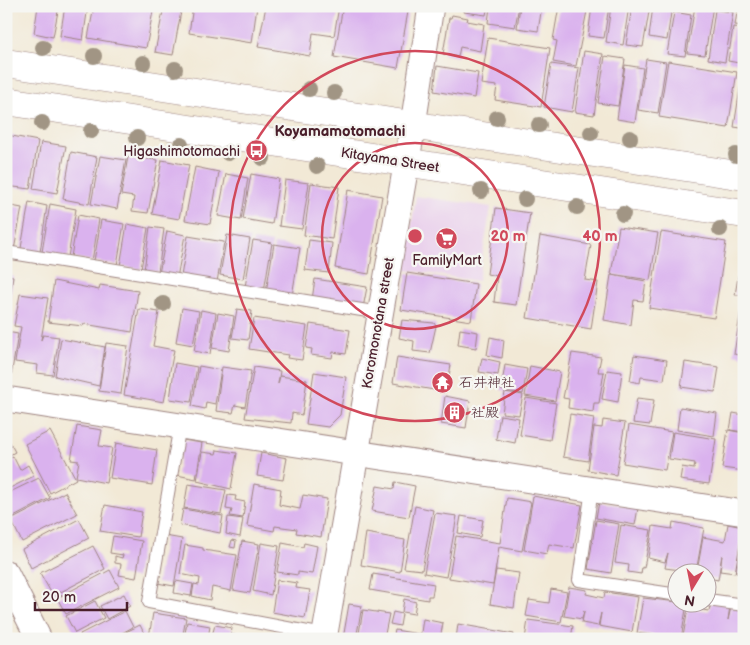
<svg xmlns="http://www.w3.org/2000/svg" width="750" height="645" font-family="'Balsamiq Sans','Klee One',sans-serif">
<rect width="100%" height="100%" fill="#f6f6f2"/>
<filter id="ink" filterUnits="userSpaceOnUse"><feTurbulence type="fractalNoise" baseFrequency=".02" numOctaves="2"/><feDisplacementMap in="SourceGraphic" scale="10" xChannelSelector="R" yChannelSelector="G"/><feConvolveMatrix kernelMatrix="1 2 1 2 8 2 1 2 1" color-interpolation-filters="sRGB"/></filter>
<filter id="wash" filterUnits="userSpaceOnUse"><feTurbulence type="fractalNoise" baseFrequency=".0096" numOctaves="4" result="noise"/><feDisplacementMap in="SourceGraphic" scale="20" xChannelSelector="R" yChannelSelector="G"/><feGaussianBlur stdDeviation="1.12" result="paint"/><feColorMatrix in="noise" values="0 0 0 0 0 0 0 0 0 0 0 0 0 0 0 0 0 1.4 0 .05"/><feComposite in="paint" operator="in"/></filter>
<g filter="url(#wash)">
<rect width="100%" height="100%" fill="#f2e9d6"/>
<polygon fill="#ead1ec" points="416,196 491,207 478,281 405,270"/>
<g id="blocks">
<g fill="#dab2ee">
<polygon points="38,6 59,6 53,37 34,33"/>
<polygon points="65,6 88,6 83,40 60,36"/>
<polygon points="94,6 154,6 146,48 88,38"/>
<polygon points="164,6 182,6 173,55 155,52"/>
<polygon points="193,6 257,6 252,43 189,33"/>
<polygon points="266,6 339,6 334,36 313,33 310,56 258,47"/>
<polygon points="343,6 409,6 398,68 334,57"/>
<polygon points="465,6 488,6 486,15 464,12"/>
<polygon points="490,6 519,6 515,27 488,23"/>
<polygon points="520,6 542,6 538,31 517,28"/>
<polygon points="559,6 588,6 576,66 553,62 557,41 553,40"/>
<polygon points="592,6 609,6 604,38 588,36"/>
<polygon points="611,6 629,6 623,45 606,42"/>
<polygon points="632,6 650,6 643,47 626,45"/>
<polygon points="653,6 672,6 667,40 649,37"/>
<polygon points="695,6 713,6 705,55 687,53"/>
<polygon points="718,6 733,6 733,11 718,9"/>
<polygon points="738,6 744,6 744,26 735,25"/>
<polygon points="715,10 733,12 725,62 708,59"/>
<polygon points="674,12 691,15 685,56 667,54"/>
<polygon points="452,15 468,18 467,21 484,24 480,51 460,47 458,57 443,54 449,18 451,18"/>
<polygon points="733,27 744,28 744,56 741,55 739,63 728,61"/>
<polygon points="488,38 550,48 541,107 495,100 497,86 481,84"/>
<polygon points="584,51 603,54 594,115 575,112"/>
<polygon points="605,56 625,59 618,106 598,103"/>
<polygon points="646,59 666,62 658,113 638,110"/>
<polygon points="668,61 737,72 728,128 659,117"/>
<polygon points="551,64 579,68 572,112 544,107"/>
<polygon points="625,65 643,68 635,122 617,119"/>
<polygon points="437,66 478,73 474,98 434,91"/>
<polygon points="742,76 744,76 744,131 741,128 734,127"/>
<polygon points="7,135 38,141 30,189 6,186"/>
<polygon points="41,142 66,146 57,193 33,189"/>
<polygon points="71,152 97,157 89,204 63,199"/>
<polygon points="100,156 126,160 117,209 91,204"/>
<polygon points="128,157 158,160 148,213 132,211 134,197 121,195"/>
<polygon points="162,160 189,165 179,219 152,214"/>
<polygon points="195,167 219,172 210,224 185,220"/>
<polygon points="226,174 248,178 241,220 218,216"/>
<polygon points="251,174 279,179 272,224 243,219"/>
<polygon points="285,180 309,183 302,229 279,226"/>
<polygon points="311,183 339,187 332,239 304,235"/>
<polygon points="348,190 382,196 369,274 335,268"/>
<polygon points="29,202 47,206 40,252 21,248"/>
<polygon points="50,204 76,209 68,257 42,252"/>
<polygon points="6,205 22,208 14,250 6,249"/>
<polygon points="496,208 530,213 516,305 494,302 497,276 487,274"/>
<polygon points="78,215 99,219 92,261 71,257"/>
<polygon points="101,220 124,224 117,265 94,261"/>
<polygon points="127,224 148,228 141,269 120,266"/>
<polygon points="150,227 164,229 158,272 144,270"/>
<polygon points="619,227 658,233 650,280 611,274"/>
<polygon points="167,231 185,235 177,278 159,274"/>
<polygon points="661,232 726,242 714,318 649,308"/>
<polygon points="227,235 250,239 243,279 220,275"/>
<polygon points="188,236 224,242 217,282 181,276"/>
<polygon points="540,236 591,245 585,280 598,282 591,329 527,318"/>
<polygon points="253,240 272,243 264,291 245,287"/>
<polygon points="309,240 332,243 329,273 305,270"/>
<polygon points="274,244 300,248 292,296 266,292"/>
<polygon points="743,247 744,247 744,295 735,295"/>
<polygon points="407,273 476,284 471,321 401,310"/>
<polygon points="6,275 13,276 7,320 6,320"/>
<polygon points="611,275 646,281 643,301 634,300 631,325 604,320"/>
<polygon points="315,279 367,287 363,308 312,300"/>
<polygon points="54,281 99,290 100,285 138,291 132,332 84,324 83,326 48,322"/>
<polygon points="20,294 48,298 41,340 43,335 59,337 53,375 37,373 38,365 15,362 21,327 14,326"/>
<polygon points="743,296 744,296 744,356 734,354"/>
<polygon points="182,308 199,311 193,345 176,342"/>
<polygon points="139,309 159,312 153,346 174,350 164,402 124,395"/>
<polygon points="237,309 252,311 248,340 232,338"/>
<polygon points="201,310 216,313 210,354 194,351"/>
<polygon points="218,313 234,316 229,351 212,348"/>
<polygon points="254,318 307,326 302,360 287,358 288,355 249,349"/>
<polygon points="402,320 434,323 436,326 430,353 413,351 414,341 399,338"/>
<polygon points="310,324 350,330 346,354 333,352 332,358 311,355 312,349 306,348"/>
<polygon points="460,329 478,332 476,348 458,345"/>
<polygon points="7,332 18,334 10,383 6,382"/>
<polygon points="490,337 504,340 502,358 487,355"/>
<polygon points="61,339 105,347 99,386 55,376"/>
<polygon points="106,343 128,346 121,394 99,391"/>
<polygon points="572,353 601,357 598,372 604,372 599,403 594,403 593,412 568,408 569,399 563,398"/>
<polygon points="634,355 667,360 664,380 641,377 640,383 630,381"/>
<polygon points="397,357 451,365 446,392 393,383"/>
<polygon points="482,358 500,362 498,375 479,372"/>
<polygon points="685,362 719,367 715,392 681,387"/>
<polygon points="175,363 197,367 191,402 170,399"/>
<polygon points="505,365 527,369 523,394 501,390"/>
<polygon points="199,366 221,370 215,404 206,402 205,409 192,406"/>
<polygon points="530,366 560,372 555,401 525,396"/>
<polygon points="222,367 251,371 245,407 235,405 233,413 216,411"/>
<polygon points="254,367 280,371 278,384 280,376 307,380 302,415 292,413 291,423 245,418"/>
<polygon points="607,370 622,372 618,402 602,399"/>
<polygon points="314,372 346,377 340,415 328,427 306,424"/>
<polygon points="505,392 523,395 519,415 502,413"/>
<polygon points="445,396 470,401 466,428 441,424"/>
<polygon points="526,398 556,403 550,440 520,435"/>
<polygon points="637,398 654,400 650,425 633,423"/>
<polygon points="680,407 717,413 714,436 677,430"/>
<polygon points="733,413 744,415 744,432 730,430"/>
<polygon points="570,414 594,418 588,461 563,457"/>
<polygon points="500,415 519,418 515,443 496,439"/>
<polygon points="603,420 625,423 616,475 588,470 594,427 602,428"/>
<polygon points="629,425 672,432 665,470 623,463"/>
<polygon points="77,426 102,430 99,446 112,448 106,483 76,477 79,461 71,460"/>
<polygon points="728,430 744,433 744,471 722,468"/>
<polygon points="50,431 76,479 50,493 25,444"/>
<polygon points="673,432 716,439 709,484 680,480 682,467 694,469 695,463 669,459"/>
<polygon points="6,435 15,452 6,457"/>
<polygon points="183,440 202,443 196,479 177,475"/>
<polygon points="116,443 157,450 152,485 110,478"/>
<polygon points="217,450 237,453 231,489 197,481 202,452 216,454"/>
<polygon points="261,453 287,458 283,480 257,476"/>
<polygon points="13,456 20,470 28,465 34,476 6,490 6,460"/>
<polygon points="39,478 50,498 6,521 6,494"/>
<polygon points="395,482 415,486 409,517 372,511 377,486 394,489"/>
<polygon points="188,484 226,490 221,514 184,508"/>
<polygon points="254,484 281,489 279,505 300,509 303,495 327,499 321,537 296,533 297,529 275,526 274,531 247,526"/>
<polygon points="65,492 77,514 22,542 11,520"/>
<polygon points="228,495 236,496 235,500 245,502 243,518 230,516 232,510 226,509"/>
<polygon points="533,496 582,505 574,548 549,544 547,554 524,550"/>
<polygon points="507,498 531,502 522,551 499,547 493,585 449,578 456,536 500,543"/>
<polygon points="599,502 638,508 635,525 596,518"/>
<polygon points="105,505 142,512 138,537 100,531"/>
<polygon points="415,506 433,510 422,570 404,568"/>
<polygon points="183,509 223,516 220,533 180,525"/>
<polygon points="435,513 457,516 446,577 424,573"/>
<polygon points="461,516 483,520 480,537 458,533"/>
<polygon points="228,517 243,519 240,537 226,534"/>
<polygon points="79,519 89,538 31,568 22,549"/>
<polygon points="596,520 619,524 611,573 588,569"/>
<polygon points="673,522 704,528 696,572 665,568 668,553 665,562 648,558 653,526 672,529"/>
<polygon points="728,524 743,527 735,573 720,571 722,555 718,580 708,578 708,572 697,572 703,537 725,541"/>
<polygon points="621,525 651,530 644,568 642,567 641,574 628,572 629,565 615,563"/>
<polygon points="743,532 744,532 744,575 736,573"/>
<polygon points="366,533 405,540 400,572 361,565"/>
<polygon points="113,536 142,541 136,578 119,575 121,564 115,563 115,556 122,558 123,555 110,553"/>
<polygon points="165,536 182,539 174,586 157,583"/>
<polygon points="232,540 236,541 235,548 230,547"/>
<polygon points="242,541 259,544 250,593 233,590"/>
<polygon points="261,543 279,546 271,595 253,591"/>
<polygon points="282,543 303,547 304,543 317,546 312,574 298,572 298,575 277,572"/>
<polygon points="185,545 203,548 203,550 237,555 231,591 212,587 210,600 192,596 194,584 199,585 200,578 180,574"/>
<polygon points="93,546 105,569 53,596 40,573"/>
<polygon points="110,570 119,587 66,614 57,598"/>
<polygon points="496,570 519,573 514,608 490,604"/>
<polygon points="373,574 434,584 432,596 428,596 428,600 370,590"/>
<polygon points="277,580 297,583 296,588 310,590 305,618 272,612"/>
<polygon points="176,581 193,584 191,596 174,593"/>
<polygon points="569,587 587,590 586,594 604,598 605,592 638,597 632,632 599,626 601,613 598,626 582,623 584,611 582,619 564,616"/>
<polygon points="551,589 567,592 561,622 526,616 529,600 549,603"/>
<polygon points="124,594 130,606 107,619 100,606"/>
<polygon points="643,598 687,603 681,639 637,633"/>
<polygon points="404,599 416,602 414,614 402,612"/>
<polygon points="95,601 104,618 75,633 66,616"/>
<polygon points="711,602 730,606 728,620 731,607 744,609 744,639 683,637 688,608 709,611"/>
<polygon points="349,604 362,606 356,639 343,639"/>
<polygon points="363,610 389,614 384,639 358,639"/>
<polygon points="125,611 133,627 111,639 82,639 80,634"/>
<polygon points="393,612 402,614 400,626 390,624"/>
<polygon points="153,613 186,618 182,639 149,637"/>
<polygon points="423,619 443,623 440,639 420,639"/>
<polygon points="528,620 573,626 571,639 525,639"/>
<polygon points="187,622 210,626 208,639 184,639"/>
<polygon points="458,624 514,634 513,639 456,639"/>
<polygon points="140,625 147,639 130,639 126,632"/>
<polygon points="215,625 232,628 231,635 235,635 235,639 211,639"/>
<polygon points="395,630 419,634 419,639 393,639"/>
<polygon points="607,636 620,638 620,639 606,639"/>
</g>
</g>
</g>
<g filter="url(#ink)">
<use href="#blocks" fill-opacity="0" stroke="#9e8480" stroke-width="1"/>
<g fill="none" stroke-linecap="round" stroke-linejoin="round">
<defs>
<g id="service">
<polyline points="6,252 380,313"/>
<polyline points="180,425 149,602 324,635"/>
<polyline points="592,489 579,580 678,595"/>
<polyline points="708,600 744,605"/>
</g>
<g id="minor">
<polyline points="6,399 744,513"/>
<polyline points="6,573 39,639"/>
<polyline points="324,639 413,125 431,6"/>
</g>
<g id="tertiary">
<polyline points="6,63 744,176"/>
<polyline points="6,101 744,214"/>
</g>
</defs>
<use href="#service" stroke="#9e8480" stroke-width="14"/>
<use href="#minor" stroke="#9e8480" stroke-width="27"/>
<use href="#tertiary" stroke="#9e8480" stroke-width="29"/>
<use href="#service" stroke="#fff" stroke-width="12"/>
<use href="#minor" stroke="#fff" stroke-width="25"/>
<use href="#tertiary" stroke="#fff" stroke-width="28"/>
</g>
<g fill="#a19584">
<circle cx="43" cy="48" r="8"/>
<circle cx="94" cy="56" r="8"/>
<circle cx="143" cy="63" r="8"/>
<circle cx="175" cy="69" r="8"/>
<circle cx="309" cy="89" r="8"/>
<circle cx="334" cy="93" r="8"/>
<circle cx="497" cy="118" r="8"/>
<circle cx="42" cy="123" r="8"/>
<circle cx="539" cy="125" r="8"/>
<circle cx="91" cy="131" r="8"/>
<circle cx="591" cy="133" r="8"/>
<circle cx="137" cy="138" r="8"/>
<circle cx="630" cy="138" r="8"/>
<circle cx="181" cy="145" r="8"/>
<circle cx="228" cy="153" r="8"/>
<circle cx="736" cy="155" r="8"/>
<circle cx="263" cy="158" r="8"/>
<circle cx="317" cy="166" r="8"/>
<circle cx="481" cy="191" r="8"/>
<circle cx="525" cy="199" r="8"/>
<circle cx="577" cy="207" r="8"/>
<circle cx="623" cy="214" r="8"/>
<circle cx="720" cy="229" r="8"/>
<circle cx="163" cy="304" r="8"/>
</g>
</g>
<g fill="none" stroke="#d1495b" stroke-width="2.5">
<circle cx="415" cy="236" r="93"/>
<circle cx="415" cy="236" r="185"/>
</g>
<defs>
<symbol id="bus-disc" viewBox="-11 -11 22 22"><circle r="9.5" fill="#d1495b" stroke="#f6f6f2"/><path d="M-5-6H5V4H4V6H2V4H-2V6H-4V4H-5ZM-3.5-4V0h7V-4ZM-3.5 1.2v1.5H-2V1.2ZM2 1.2v1.5H3.5V1.2Z" fill="#fff"/></symbol>
<symbol id="supermarket-disc" viewBox="-11 -11 22 22"><circle r="9.5" fill="#d1495b" stroke="#f6f6f2"/><path d="M-6-5.5h2.5l.6 2H6L4.5 2H-2.5L-4.4-4H-6ZM-1.5 3.2a1.3 1.3 0 1 0 .1 0ZM3 3.2a1.3 1.3 0 1 0 .1 0Z" fill="#fff"/></symbol>
<symbol id="temple-disc" viewBox="-11 -11 22 22"><circle r="9.5" fill="#d1495b" stroke="#f6f6f2"/><path d="M0-6L5-2H3V0L6.5 2.5H4V6H1.5V3h-3V6H-4V2.5H-6.5L-3 0V-2H-5Z" fill="#fff"/></symbol>
<symbol id="building-disc" viewBox="-11 -11 22 22"><circle r="9.5" fill="#d1495b" stroke="#f6f6f2"/><path d="M-4-6H4V6H1V3H-1V6H-4ZM-2.5-4.3h1.7v1.8h-1.7ZM.8-4.3h1.7v1.8H.8ZM-2.5-1h1.7V.8h-1.7ZM.8-1h1.7V.8H.8Z" fill="#fff"/></symbol>
</defs>
<g fill-rule="evenodd">
<use href="#bus-disc" x="244" y="138" width="25" height="25"/>
<use href="#supermarket-disc" x="434" y="226" width="25" height="25"/>
<use href="#temple-disc" x="430" y="370" width="25" height="25"/>
<use href="#building-disc" x="442" y="400" width="25" height="25"/>
</g>
<g text-anchor="middle" dominant-baseline="central" stroke-width="4.5" stroke-linejoin="round" paint-order="stroke">
<g font-size="14" fill="#4a1f2b" stroke="#f6f6f2" text-anchor="start">
<text x="240" y="151" text-anchor="end">Higashimotomachi</text>
<text x="447" y="260" text-anchor="middle">FamilyMart</text>
<text x="459" y="382">石井神社</text>
<text x="471" y="412">社殿</text>
</g>
<g font-size="14" fill="#4a1f2b" stroke="#f6f6f2">
<text transform="translate(390 160) rotate(9)">Kitayama Street</text>
<text transform="translate(378 323) rotate(-80)">Koromonotana street</text>
</g>
<g font-size="15" font-weight="bold" fill="#4a1f2b" stroke="#f6f6f2">
<text x="340" y="131">Koyamamotomachi</text>
</g>
</g>
<circle cx="415" cy="236" r="8" fill="#d1495b" stroke="#f6f6f2" stroke-width="2.5"/>
<g font-size="15" text-anchor="middle" font-weight="bold" fill="#d1495b" stroke="#f6f6f2" stroke-width="4.5" stroke-linejoin="round" paint-order="stroke">
<text x="508" y="241">20 m</text>
<text x="600" y="241">40 m</text>
</g>
<rect width="750" height="645" fill="none" stroke="#f6f6f2" stroke-width="25"/>
<g transform="translate(692 588) rotate(190)"><circle r="24" fill="#f6f6f2" stroke="#b1a0a2"/>
<path d="M0-4L9 19L0 12L-9 19Z" fill="#d1495b"/>
<text y="-8" font-size="14" font-weight="bold" text-anchor="middle" fill="#4a1f2b">N</text>
</g>
<path d="M35 602v8h92v-8" fill="none" stroke="#4a1f2b" stroke-width="2.5"/>
<text x="42" y="602" font-size="15" fill="#4a1f2b" stroke="#f6f6f2" stroke-width="4" paint-order="stroke">20 m</text>
</svg>
